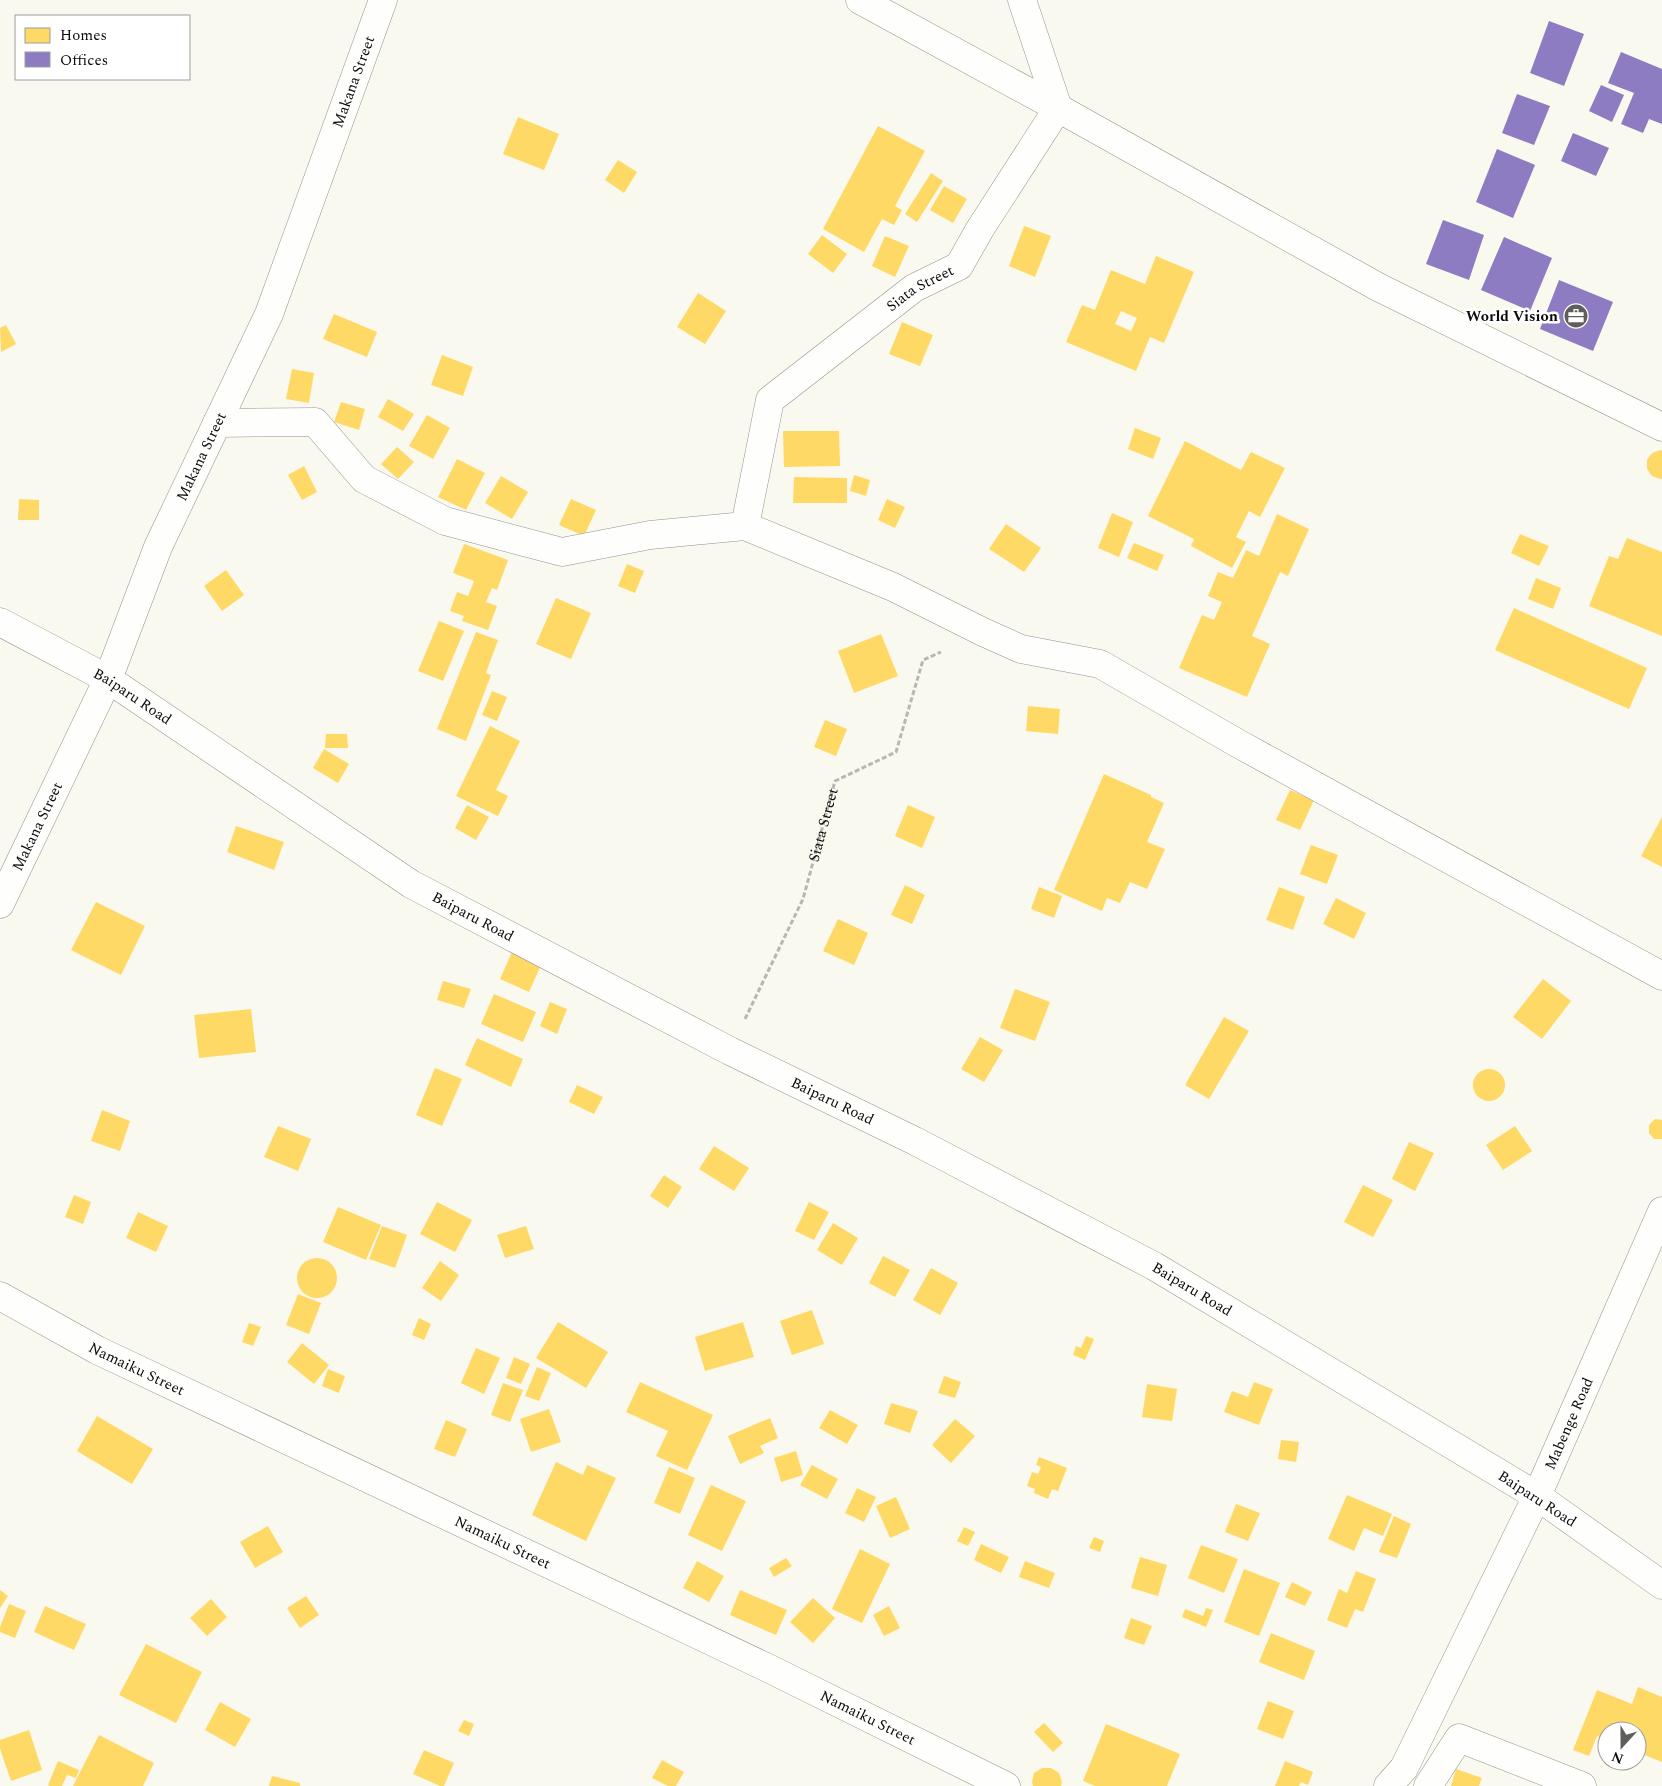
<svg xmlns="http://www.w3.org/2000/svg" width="1662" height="1786" font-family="Spectral,serif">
<rect width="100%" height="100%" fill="#faf9ef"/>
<g fill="#ffd966" fill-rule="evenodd">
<polygon points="518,117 559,134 544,170 503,154"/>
<polygon points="878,126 925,151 895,206 902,210 894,225 882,219 864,252 823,229"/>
<polygon points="618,160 637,172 624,193 605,180"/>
<polygon points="931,173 943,181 917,222 905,214"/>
<polygon points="944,186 967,199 953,223 930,210"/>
<polygon points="1024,226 1051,236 1035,277 1009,266"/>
<polygon points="822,235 847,254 833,273 808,254"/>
<polygon points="885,236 909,246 895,277 872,266"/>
<path d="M1156,256L1194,272L1164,343L1150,337L1136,371L1066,342L1082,305L1095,310L1111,270L1145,284ZM1121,311L1137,318L1131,331L1115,324Z"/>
<polygon points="698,293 726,311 705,344 677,327"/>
<polygon points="334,314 377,332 367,357 323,339"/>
<polygon points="902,322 933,335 920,366 889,354"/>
<polygon points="6,325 16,344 1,352 0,328"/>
<polygon points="442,355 473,367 463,396 431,385"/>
<polygon points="292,369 314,373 309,403 286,399"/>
<polygon points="388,399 414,414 403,431 378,417"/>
<polygon points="341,402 365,409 359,430 334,422"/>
<polygon points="427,415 450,428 433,459 409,446"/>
<polygon points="1135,428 1161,438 1153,459 1128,449"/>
<polygon points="783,431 839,431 840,466 784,467"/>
<polygon points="1185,441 1241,470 1251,452 1285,468 1260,517 1249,511 1236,537 1246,542 1232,568 1191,546 1194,539 1148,516"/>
<polygon points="397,447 414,462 398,479 381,464"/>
<polygon points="1660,450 1662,451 1662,479 1660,479 1652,476 1647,469 1647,460 1652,453"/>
<polygon points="457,459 485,473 466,510 438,497"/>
<polygon points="304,466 317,492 302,500 288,475"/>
<polygon points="854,475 870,480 866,496 850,491"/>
<polygon points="501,476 528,492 512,519 485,503"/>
<polygon points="794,477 847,478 847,503 793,503"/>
<polygon points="19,499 39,500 39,520 18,520"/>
<polygon points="571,499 596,510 584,536 559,525"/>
<polygon points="887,499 905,507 895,528 878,520"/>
<polygon points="1112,513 1133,522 1119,557 1098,548"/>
<polygon points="1277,514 1309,529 1288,576 1280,572 1252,636 1270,644 1247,697 1179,668 1202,615 1214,620 1222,602 1208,596 1218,572 1233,578 1246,550 1259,556"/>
<polygon points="1006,524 1041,548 1024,572 989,549"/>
<polygon points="1520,534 1549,546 1539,566 1511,553"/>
<polygon points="1627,538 1662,552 1662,636 1589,606 1609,556 1618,559"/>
<polygon points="1134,543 1164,555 1157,571 1127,558"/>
<polygon points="464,544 508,560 497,590 492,588 486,602 497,606 488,630 462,621 464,616 450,611 457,592 468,596 474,581 453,573"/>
<polygon points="627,564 644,571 635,593 618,586"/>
<polygon points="226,570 244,595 222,611 204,586"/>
<polygon points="1536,578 1561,588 1553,609 1528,599"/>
<polygon points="556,598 591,613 571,659 536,644"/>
<polygon points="1514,608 1647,668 1629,709 1495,650"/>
<polygon points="439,621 464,631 443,681 418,671"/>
<polygon points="476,632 498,640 486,673 491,675 466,741 437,729"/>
<polygon points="881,634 898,676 854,693 838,651"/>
<polygon points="492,691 507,697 497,721 482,715"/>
<polygon points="1028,706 1060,709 1058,734 1026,731"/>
<polygon points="825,720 847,729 836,756 814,747"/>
<polygon points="490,726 520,741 496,790 508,796 498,816 456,796"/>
<polygon points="326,734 347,734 348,748 325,748"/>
<polygon points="324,749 349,764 338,783 313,768"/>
<polygon points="1104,774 1151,795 1151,797 1164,803 1147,842 1165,849 1147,889 1130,882 1120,903 1107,898 1102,911 1054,890"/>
<polygon points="1290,790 1314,800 1300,830 1276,820"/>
<polygon points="467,805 489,817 476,840 455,828"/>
<polygon points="908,805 935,817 922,848 895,836"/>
<polygon points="1662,817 1662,867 1641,856"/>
<polygon points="236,826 284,842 274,870 227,852"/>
<polygon points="1311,845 1338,855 1327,884 1300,874"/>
<polygon points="905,885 925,895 912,924 891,915"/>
<polygon points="1039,887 1062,896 1054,918 1031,909"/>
<polygon points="1279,887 1305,897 1293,930 1266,920"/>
<polygon points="1336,898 1366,913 1354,939 1323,924"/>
<polygon points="96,902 145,926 121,975 71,950"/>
<polygon points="838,919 868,933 854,965 823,951"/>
<polygon points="512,952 541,965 529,992 500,979"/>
<polygon points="1543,979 1571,1001 1542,1039 1513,1017"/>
<polygon points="443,981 471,989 464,1008 437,1000"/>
<polygon points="1015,989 1050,1002 1035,1041 1000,1028"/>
<polygon points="494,994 536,1012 523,1042 481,1024"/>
<polygon points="550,1002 567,1009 557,1034 540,1026"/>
<polygon points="251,1009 256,1052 199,1058 194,1015"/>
<polygon points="1224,1017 1249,1031 1209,1099 1185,1085"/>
<polygon points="980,1037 1003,1050 984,1082 961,1069"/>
<polygon points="477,1038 523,1059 511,1087 465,1065"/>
<polygon points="435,1068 462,1079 442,1126 416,1115"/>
<circle cx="1489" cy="1085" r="16"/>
<polygon points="577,1085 603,1097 594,1114 569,1102"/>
<polygon points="102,1110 130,1121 120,1151 91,1141"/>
<polygon points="1655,1119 1662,1120 1662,1139 1654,1139 1649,1133 1649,1125"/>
<polygon points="278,1126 311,1139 298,1171 264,1157"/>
<polygon points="1515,1126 1532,1151 1503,1170 1486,1145"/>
<polygon points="1409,1142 1434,1153 1415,1191 1392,1179"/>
<polygon points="714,1146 749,1168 734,1191 699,1169"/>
<polygon points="664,1175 682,1187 668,1208 650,1196"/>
<polygon points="1363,1185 1393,1200 1373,1237 1344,1222"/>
<polygon points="74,1195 91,1202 83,1224 65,1217"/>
<polygon points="437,1202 472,1220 455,1252 420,1234"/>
<polygon points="809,1202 829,1212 814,1240 795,1231"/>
<polygon points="338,1207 381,1225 366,1260 323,1242"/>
<polygon points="138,1212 168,1226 156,1252 126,1238"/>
<polygon points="833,1223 858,1238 842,1265 817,1250"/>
<polygon points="382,1226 407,1235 395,1268 369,1259"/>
<polygon points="526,1226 534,1249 505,1258 497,1235"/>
<polygon points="883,1256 910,1270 895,1297 869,1283"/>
<circle cx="317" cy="1278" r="20"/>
<polygon points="440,1261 459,1275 441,1301 422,1288"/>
<polygon points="931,1268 958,1283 940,1315 913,1300"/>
<polygon points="298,1294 321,1303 309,1334 286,1325"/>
<polygon points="812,1310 824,1344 792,1355 780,1321"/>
<polygon points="419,1318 431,1324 424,1340 412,1335"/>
<polygon points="558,1322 608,1352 586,1388 536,1358"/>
<polygon points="743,1322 754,1357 705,1371 695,1337"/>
<polygon points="249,1323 261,1327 253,1346 242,1342"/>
<polygon points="1086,1336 1094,1339 1085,1360 1073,1355 1076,1346 1081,1348"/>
<polygon points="302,1343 329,1365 314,1384 287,1362"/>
<polygon points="476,1348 500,1358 484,1394 461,1383"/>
<polygon points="514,1357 530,1364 521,1384 506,1378"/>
<polygon points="537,1367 551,1373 539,1401 525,1396"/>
<polygon points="328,1369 345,1376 339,1393 322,1386"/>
<polygon points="944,1376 961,1382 955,1398 938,1393"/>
<polygon points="640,1382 713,1415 687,1470 656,1456 668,1431 626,1412"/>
<polygon points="1254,1382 1273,1389 1259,1425 1224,1412 1232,1391 1248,1397"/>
<polygon points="503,1383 523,1390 510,1422 491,1415"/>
<polygon points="1147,1384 1177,1389 1172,1421 1142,1417"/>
<polygon points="891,1403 918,1411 910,1433 884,1424"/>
<polygon points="549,1409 561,1442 531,1452 520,1419"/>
<polygon points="830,1410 858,1425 847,1444 819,1428"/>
<polygon points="97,1416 153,1449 132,1484 77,1451"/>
<polygon points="770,1418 778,1438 760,1446 764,1453 740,1464 728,1436"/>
<polygon points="955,1419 975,1436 951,1463 932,1445"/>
<polygon points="446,1420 467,1429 455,1457 434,1449"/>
<polygon points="1281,1440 1299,1442 1296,1462 1278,1459"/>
<polygon points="796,1451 803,1475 781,1482 774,1458"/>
<polygon points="1039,1457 1067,1468 1058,1491 1052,1489 1048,1499 1034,1493 1035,1489 1027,1486 1032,1472 1038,1474 1041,1467 1036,1465"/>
<polygon points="556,1462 583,1475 587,1465 616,1478 586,1541 532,1515"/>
<polygon points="812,1465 838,1479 827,1499 800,1485"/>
<polygon points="669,1467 695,1478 680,1514 654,1503"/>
<polygon points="711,1485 746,1501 722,1551 688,1535"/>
<polygon points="857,1488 876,1497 864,1522 845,1513"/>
<polygon points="1347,1495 1392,1514 1383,1536 1364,1528 1354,1551 1328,1539"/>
<polygon points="896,1497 910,1529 890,1538 876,1506"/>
<polygon points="1236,1504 1260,1513 1248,1541 1225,1532"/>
<polygon points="1394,1516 1411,1524 1397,1558 1379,1552"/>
<polygon points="268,1526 283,1552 255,1568 240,1542"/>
<polygon points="964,1527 975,1532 968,1546 957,1541"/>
<polygon points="1094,1537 1104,1541 1100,1552 1089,1548"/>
<polygon points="981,1544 1009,1557 1001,1573 974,1560"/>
<polygon points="1201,1545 1238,1559 1224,1593 1188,1578"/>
<polygon points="860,1549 890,1564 862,1623 832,1609"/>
<polygon points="1140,1557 1167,1565 1158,1596 1131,1588"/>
<polygon points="786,1558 792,1566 774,1577 769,1568"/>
<polygon points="697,1561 724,1576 709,1602 683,1588"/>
<polygon points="1025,1561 1055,1573 1049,1588 1019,1577"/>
<polygon points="1244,1569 1280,1583 1259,1636 1224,1622"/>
<polygon points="1356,1571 1376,1579 1363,1612 1355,1609 1347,1628 1327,1620 1339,1589 1347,1593"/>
<polygon points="1292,1582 1312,1592 1305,1606 1285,1597"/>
<polygon points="0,1590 8,1596 0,1608"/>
<polygon points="740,1590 787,1610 776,1635 730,1615"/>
<polygon points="306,1596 319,1615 300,1628 287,1608"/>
<polygon points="813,1598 835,1618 813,1643 790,1622"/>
<polygon points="211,1599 227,1617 207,1636 190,1618"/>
<polygon points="9,1604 26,1611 15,1638 0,1632 0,1627"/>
<polygon points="45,1606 86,1624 74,1650 34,1632"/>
<polygon points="889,1606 900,1628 884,1636 873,1615"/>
<polygon points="1206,1608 1213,1610 1206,1627 1182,1617 1185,1609 1203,1616"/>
<polygon points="1131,1618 1152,1626 1144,1645 1124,1638"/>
<polygon points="1271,1633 1315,1651 1304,1680 1259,1662"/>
<polygon points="146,1644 202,1672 176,1723 119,1695"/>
<polygon points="1638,1687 1662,1697 1662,1762 1637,1752 1637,1731 1607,1731 1607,1740 1597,1736 1589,1756 1573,1750 1597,1690 1632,1704"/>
<polygon points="1268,1701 1294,1711 1283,1739 1257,1729"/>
<polygon points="220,1702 251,1719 235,1747 205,1730"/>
<polygon points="464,1720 474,1724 469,1736 458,1731"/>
<polygon points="1044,1723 1063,1743 1053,1752 1034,1732"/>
<polygon points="1106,1724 1180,1754 1167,1786 1095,1786 1083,1781"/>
<polygon points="29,1730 42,1770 11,1781 0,1749 0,1740"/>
<polygon points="99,1735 154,1763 143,1786 73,1786"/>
<polygon points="424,1750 454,1763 444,1786 440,1786 413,1774"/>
<polygon points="662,1760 684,1772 676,1786 668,1786 652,1778"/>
<polygon points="58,1761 79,1770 76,1778 67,1775 62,1786 50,1786 48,1785"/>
<polygon points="1285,1761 1313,1772 1308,1785 1301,1782 1299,1786 1275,1786"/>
<polygon points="1042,1768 1051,1768 1059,1773 1062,1782 1061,1786 1033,1786 1032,1782 1034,1773"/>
<polygon points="1456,1769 1482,1778 1479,1786 1451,1786"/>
<polygon points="272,1776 300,1783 300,1786 269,1786"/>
</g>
<g fill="#8e7cc3">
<polygon points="1549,21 1584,34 1564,86 1530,73"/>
<polygon points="1621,52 1662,69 1662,124 1649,119 1643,133 1621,124 1634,93 1608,83"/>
<polygon points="1601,85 1624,95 1612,122 1589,111"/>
<polygon points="1517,94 1550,106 1534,145 1502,133"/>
<polygon points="1573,133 1609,148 1596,176 1561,161"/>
<polygon points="1497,149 1535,165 1513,218 1476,202"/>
<polygon points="1443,220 1484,235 1469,280 1426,264"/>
<polygon points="1504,237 1552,258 1530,311 1481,290"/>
<polygon points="1559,280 1613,302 1593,351 1540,329"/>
</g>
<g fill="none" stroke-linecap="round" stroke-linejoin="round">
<defs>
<g id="minor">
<polyline points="860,0 1058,108 1378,287 1662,427"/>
<polyline points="217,423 315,422 364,479 445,521 562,552 650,535 745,526 893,587 983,632 1021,649 1100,664 1239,744 1662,976"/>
<path id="s2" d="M745,526L770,400L914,288L959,266L980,229L1058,108L1022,0"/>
<path id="s3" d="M0,622L108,679L411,884L730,1051L915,1141L1154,1266L1537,1496"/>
<path id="s4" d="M0,904L108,679L158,547L269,314L383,0"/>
<path id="s5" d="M0,1296L97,1350L770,1669L1006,1786"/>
<path id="s6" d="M1388,1786L1404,1768L1537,1496L1662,1211"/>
<polyline points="1428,1786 1459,1738 1582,1786"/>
</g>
<polyline id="tertiary" points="1537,1496 1662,1585"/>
</defs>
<use href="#minor" stroke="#93928e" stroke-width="29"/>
<use href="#tertiary" stroke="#93928e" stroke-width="29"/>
<path stroke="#b7b7b5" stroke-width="3" stroke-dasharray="5 2.5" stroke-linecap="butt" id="s1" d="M745,1019L803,899L835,781L896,752L923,660L941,652"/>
<use href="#minor" stroke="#fefefd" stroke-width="28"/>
<use href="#tertiary" stroke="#fefefd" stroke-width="28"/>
</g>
<defs>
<symbol id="office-disc" viewBox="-11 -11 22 22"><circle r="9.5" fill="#5f5e5b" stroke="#fff"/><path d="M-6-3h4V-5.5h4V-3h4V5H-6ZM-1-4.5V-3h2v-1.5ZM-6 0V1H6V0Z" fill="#fff"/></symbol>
</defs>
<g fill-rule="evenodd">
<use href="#office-disc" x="1562" y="302" width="28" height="28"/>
</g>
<g text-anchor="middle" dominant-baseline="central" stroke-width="5" stroke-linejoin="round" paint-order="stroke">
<g font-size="15" fill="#0b0b0b" stroke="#fff">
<text stroke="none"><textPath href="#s4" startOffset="896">Makana Street</textPath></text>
<text stroke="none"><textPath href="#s2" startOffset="316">Siata Street</textPath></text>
<text stroke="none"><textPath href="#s4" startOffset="491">Makana Street</textPath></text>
<text stroke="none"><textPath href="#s3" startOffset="152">Baiparu Road</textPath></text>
<text stroke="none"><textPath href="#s1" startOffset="210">Siata Street</textPath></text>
<text stroke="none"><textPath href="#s4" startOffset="86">Makana Street</textPath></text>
<text stroke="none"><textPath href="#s3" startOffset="558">Baiparu Road</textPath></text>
<text stroke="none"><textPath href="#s3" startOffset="962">Baiparu Road</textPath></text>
<text stroke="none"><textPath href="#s3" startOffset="1368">Baiparu Road</textPath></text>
<text stroke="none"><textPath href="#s5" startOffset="155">Namaiku Street</textPath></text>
<text stroke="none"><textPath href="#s6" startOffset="406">Mabenge Road</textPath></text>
<text transform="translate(1537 1499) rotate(33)">Baiparu Road</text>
<text stroke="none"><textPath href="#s5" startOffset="560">Namaiku Street</textPath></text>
<text stroke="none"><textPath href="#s5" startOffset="965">Namaiku Street</textPath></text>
</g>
<g font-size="15" font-weight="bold" fill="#0b0b0b" stroke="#fff" text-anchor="end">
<text x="1558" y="316">World Vision</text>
</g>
</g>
<rect x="15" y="15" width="175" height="65" fill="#ffffff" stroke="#9d9d9d"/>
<rect x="25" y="28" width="25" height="15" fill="#ffd966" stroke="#9d9d9d"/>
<text x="60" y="40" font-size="15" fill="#0b0b0b">Homes</text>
<rect x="25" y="52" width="25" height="15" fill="#8e7cc3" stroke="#9d9d9d"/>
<text x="60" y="65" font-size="15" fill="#0b0b0b">Offices</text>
<g transform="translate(1622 1746) rotate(201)"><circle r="24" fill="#ffffff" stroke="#9d9d9d"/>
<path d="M0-4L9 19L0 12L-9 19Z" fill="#5f5e5b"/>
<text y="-8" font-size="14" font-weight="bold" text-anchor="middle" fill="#0b0b0b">N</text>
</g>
</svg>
